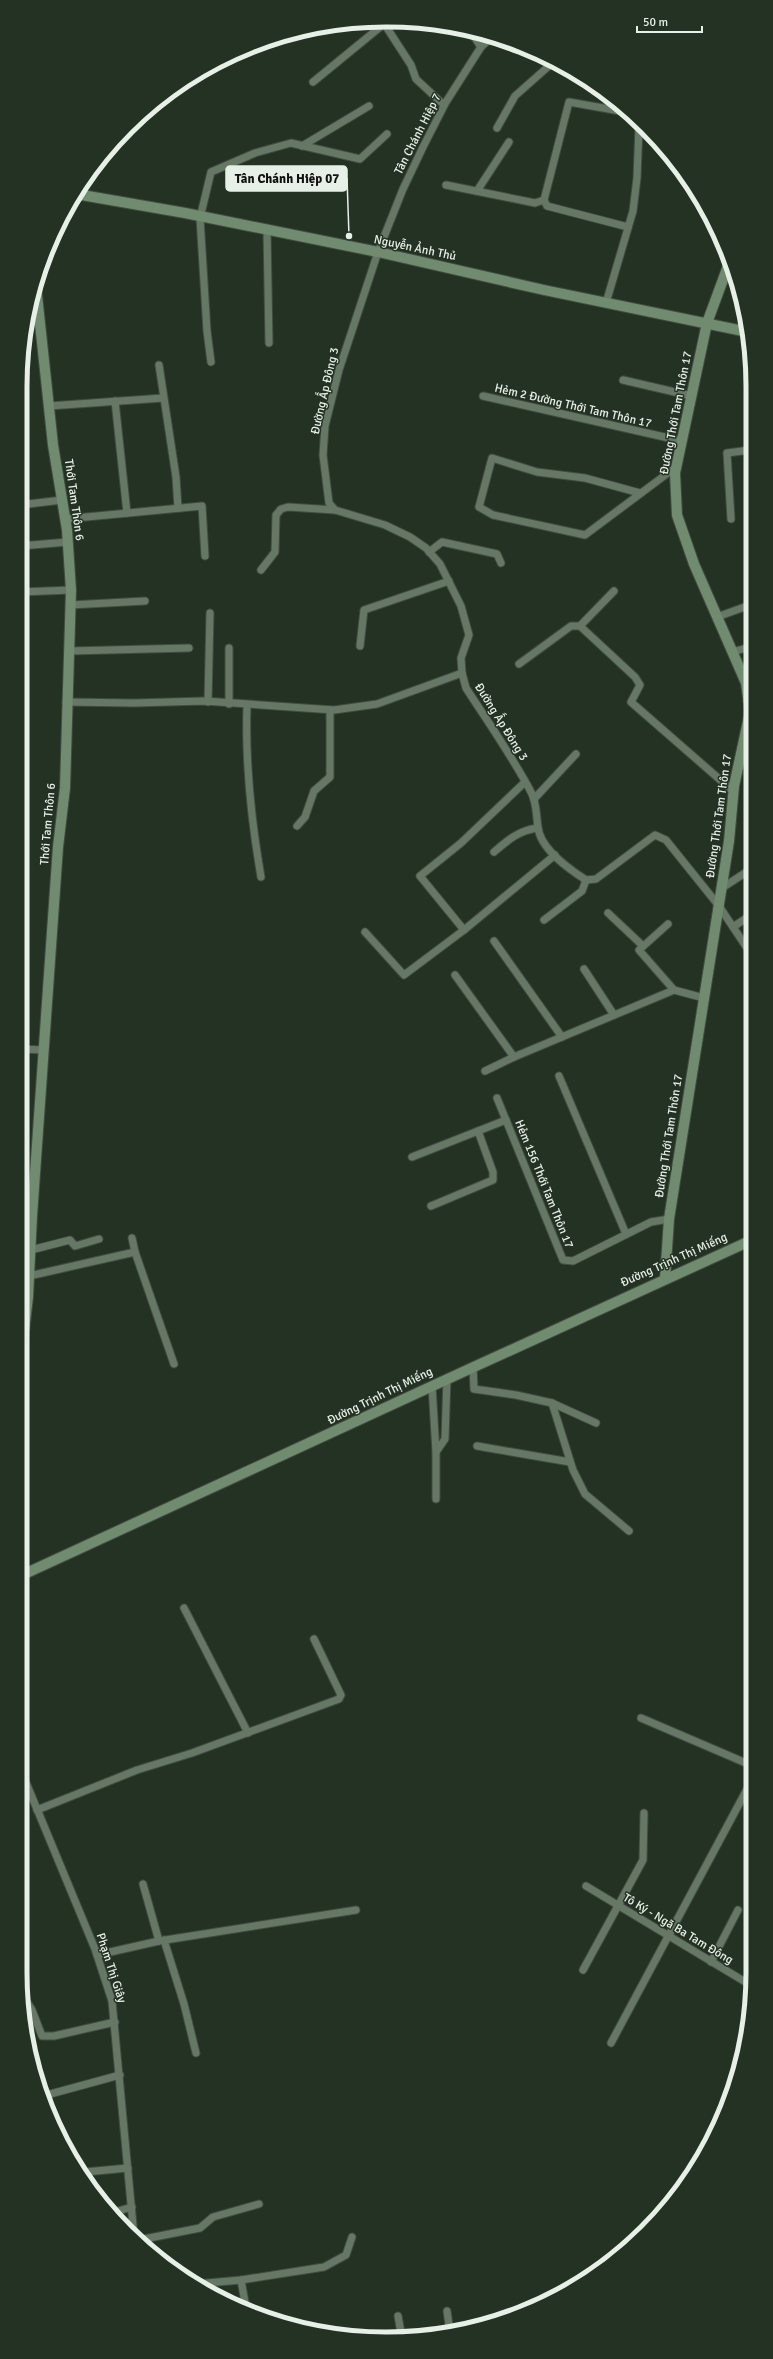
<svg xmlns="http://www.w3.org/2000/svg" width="773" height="2359" font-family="Signika,sans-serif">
<rect width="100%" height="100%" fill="#243223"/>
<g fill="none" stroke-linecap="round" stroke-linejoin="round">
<defs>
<g id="street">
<polyline points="384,20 387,28 411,65 416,79 444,105"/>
<path d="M471,32L481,47L446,102L423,147L403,189L378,252L339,370L325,426L323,455L329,503L335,510L385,525L410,537L426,548L440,564L461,606L469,635L461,658L462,673L466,688C488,722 512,756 531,792C537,803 536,815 538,827C540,849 569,869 586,880L596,879L655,835L666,840L719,906L751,954"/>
<polyline points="481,47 490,39"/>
<polyline points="313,82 385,23"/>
<polyline points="620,111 569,102 544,200 547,206 628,227"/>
<polyline points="497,128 515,96 550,65 546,60"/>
<polyline points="302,146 369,106"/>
<polyline points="446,185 535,203 544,200"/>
<polyline points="477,191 509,142"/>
<polyline points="267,231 269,343"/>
<polyline points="606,303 633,211 637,178 639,126"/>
<polyline points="27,317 40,318"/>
<polyline points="211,362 207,331 200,218 211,172 255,153 291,143 360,159 387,134"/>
<polyline points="159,365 176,477 178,508"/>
<polyline points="623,380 692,396"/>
<polyline points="483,396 682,441"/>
<polyline points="115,401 127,513"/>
<polyline points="49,406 163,398"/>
<polyline points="640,493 585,478 537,472 492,458 479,507 493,515 585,535 676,467"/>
<polyline points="20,505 62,500"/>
<polyline points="65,519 202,506 205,556"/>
<polyline points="731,519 727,453 750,450"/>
<polyline points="20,546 68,542"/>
<polyline points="429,552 442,542 497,554 501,563"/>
<polyline points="261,570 275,552 276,515 281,509 288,507 335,510"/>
<polyline points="614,591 580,626 635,677 640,685 631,702 733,791"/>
<polyline points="20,592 71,590"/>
<polyline points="70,605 145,601"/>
<polyline points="717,617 750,605"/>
<polyline points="360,646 364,610 449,581"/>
<polyline points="69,651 189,648"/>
<polyline points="732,652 750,647"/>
<polyline points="519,664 571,626 580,626"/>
<polyline points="66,702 134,703 204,701 334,710 377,704 462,673"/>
<polyline points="208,702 210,613"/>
<polyline points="229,704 229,648"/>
<path d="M247,706C245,765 251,819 261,877"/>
<polyline points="534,799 576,754"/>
<polyline points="297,826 305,817 314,791 330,777 330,710"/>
<path d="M494,852C508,840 518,831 537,828"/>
<polyline points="722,888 751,869"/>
<polyline points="608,913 643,946"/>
<polyline points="544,920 582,891 586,880"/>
<polyline points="668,924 639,950 674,990"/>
<polyline points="733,927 751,915"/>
<polyline points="464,930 420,876 461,843 525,782"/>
<polyline points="365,932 404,975 464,930 555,855"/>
<polyline points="494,941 562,1037"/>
<polyline points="584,969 614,1015"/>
<polyline points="455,975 514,1057"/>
<polyline points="20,1049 44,1050"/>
<polyline points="485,1071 514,1057 674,990 704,998"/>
<polyline points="559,1076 626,1234"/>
<polyline points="497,1098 563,1260 573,1261 651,1222 669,1219"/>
<polyline points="412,1157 506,1120"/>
<polyline points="431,1206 493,1180 493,1172 478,1131"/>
<polyline points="31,1250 70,1240 75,1246 99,1239"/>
<polyline points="135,1252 174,1364"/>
<polyline points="29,1276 135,1252 132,1238"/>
<polyline points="473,1366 474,1389 516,1395 552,1403 573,1470 585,1494 629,1531"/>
<polyline points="432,1386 436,1452"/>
<polyline points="552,1403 596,1423"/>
<polyline points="751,1441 752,1441"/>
<polyline points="477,1446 570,1462"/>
<polyline points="436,1499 436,1452 445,1439 447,1378"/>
<polyline points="184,1608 248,1733"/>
<polyline points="641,1718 753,1766"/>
<polyline points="20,1768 95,1949 112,2001 134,2236"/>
<polyline points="37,1810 137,1770 192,1753 339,1699 341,1695 314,1639"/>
<polyline points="143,1884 159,1941"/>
<polyline points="586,1886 752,1986"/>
<polyline points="164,1940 184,2004 196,2053"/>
<polyline points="97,1955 159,1941 356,1910"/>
<polyline points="711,1962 738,1910"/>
<polyline points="583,1970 643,1860 644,1813"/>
<polyline points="22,1994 32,2010 42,2036 54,2036 115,2022"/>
<polyline points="611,2043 753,1778"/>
<polyline points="43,2096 120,2075"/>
<polyline points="85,2172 128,2168"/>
<polyline points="111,2213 132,2207"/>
<polyline points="139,2240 200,2228 213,2217 259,2204"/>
<polyline points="241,2280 246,2308"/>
<polyline points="196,2284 241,2280 324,2267 346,2255 352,2237"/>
<polyline points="447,2311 450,2332"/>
<polyline points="398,2316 402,2338"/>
</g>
<g id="secondary">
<polyline points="76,194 185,213 378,252 544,290 748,332"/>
<polyline points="665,1279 669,1219 729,841 734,786 750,712 746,683 694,564 677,515 675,473 707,323 728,266"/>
<polyline points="20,1365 28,1297 32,1216 58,847 65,788 71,590 67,530 53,445 36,286"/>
<path d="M20,1576C265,1465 507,1350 752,1240"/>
</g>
</defs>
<use href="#street" stroke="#414d40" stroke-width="9"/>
<use href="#secondary" stroke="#414d40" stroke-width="12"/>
<use href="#street" stroke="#677766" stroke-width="7"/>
<use href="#secondary" stroke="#718b70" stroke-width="10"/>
</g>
<g text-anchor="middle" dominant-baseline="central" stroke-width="3" stroke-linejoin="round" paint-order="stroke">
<g font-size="12" fill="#e7f0e6" stroke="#243223">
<text transform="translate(418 134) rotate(-63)">Tân Chánh Hiệp 7</text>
<text transform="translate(415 248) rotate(12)">Nguyễn Ảnh Thủ</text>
<text transform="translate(325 391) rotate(-77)">Đường Ấp Đông 3</text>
<text transform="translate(573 406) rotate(13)">Hẻm 2 Đường Thới Tam Thôn 17</text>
<text transform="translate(676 413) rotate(-79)">Đường Thới Tam Thôn 17</text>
<text transform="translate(74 500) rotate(82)">Thới Tam Thôn 6</text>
<text transform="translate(501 722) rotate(58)">Đường Ấp Đông 3</text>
<text transform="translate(719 816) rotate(-82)">Đường Thới Tam Thôn 17</text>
<text transform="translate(48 824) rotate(-85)">Thới Tam Thôn 6</text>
<text transform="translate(669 1136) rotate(-81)">Đường Thới Tam Thôn 17</text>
<text transform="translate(544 1184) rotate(68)">Hẻm 156 Thới Tam Thôn 17</text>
<text transform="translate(674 1260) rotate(-24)">Đường Trịnh Thị Miếng</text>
<text transform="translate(380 1396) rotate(-26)">Đường Trịnh Thị Miếng</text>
<text transform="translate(678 1929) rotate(31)">Tô Ký - Ngã Ba Tam Đông</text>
<text transform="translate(111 1968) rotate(72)">Phạm Thị Giây</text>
</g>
</g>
<path d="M0 0H773V2359H0ZM386 27H387A359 359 0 0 1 746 386V1973A359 359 0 0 1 387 2332H386A359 359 0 0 1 27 1973V386A359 359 0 0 1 386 27Z" fill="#243223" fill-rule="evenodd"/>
<path fill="none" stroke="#e7f0e6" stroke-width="5" d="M386 27H387A359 359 0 0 1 746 386V1973A359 359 0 0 1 387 2332H386A359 359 0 0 1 27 1973V386A359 359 0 0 1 386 27Z"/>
<path fill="none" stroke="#e7f0e6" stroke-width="1.5" d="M349 236L347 178"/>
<circle fill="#e7f0e6" stroke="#243223" stroke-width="1.5" cx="349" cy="236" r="4"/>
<rect fill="#e7f0e6" stroke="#e7f0e6" stroke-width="1.5" x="226" y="166" width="121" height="25" rx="4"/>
<g font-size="13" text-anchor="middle" font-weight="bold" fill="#111">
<text x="287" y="183">Tân Chánh Hiệp 07</text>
</g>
<path d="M637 26v6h65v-6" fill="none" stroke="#e7f0e6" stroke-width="2"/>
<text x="643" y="26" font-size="12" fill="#e7f0e6" stroke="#243223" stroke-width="3" paint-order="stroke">50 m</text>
</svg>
